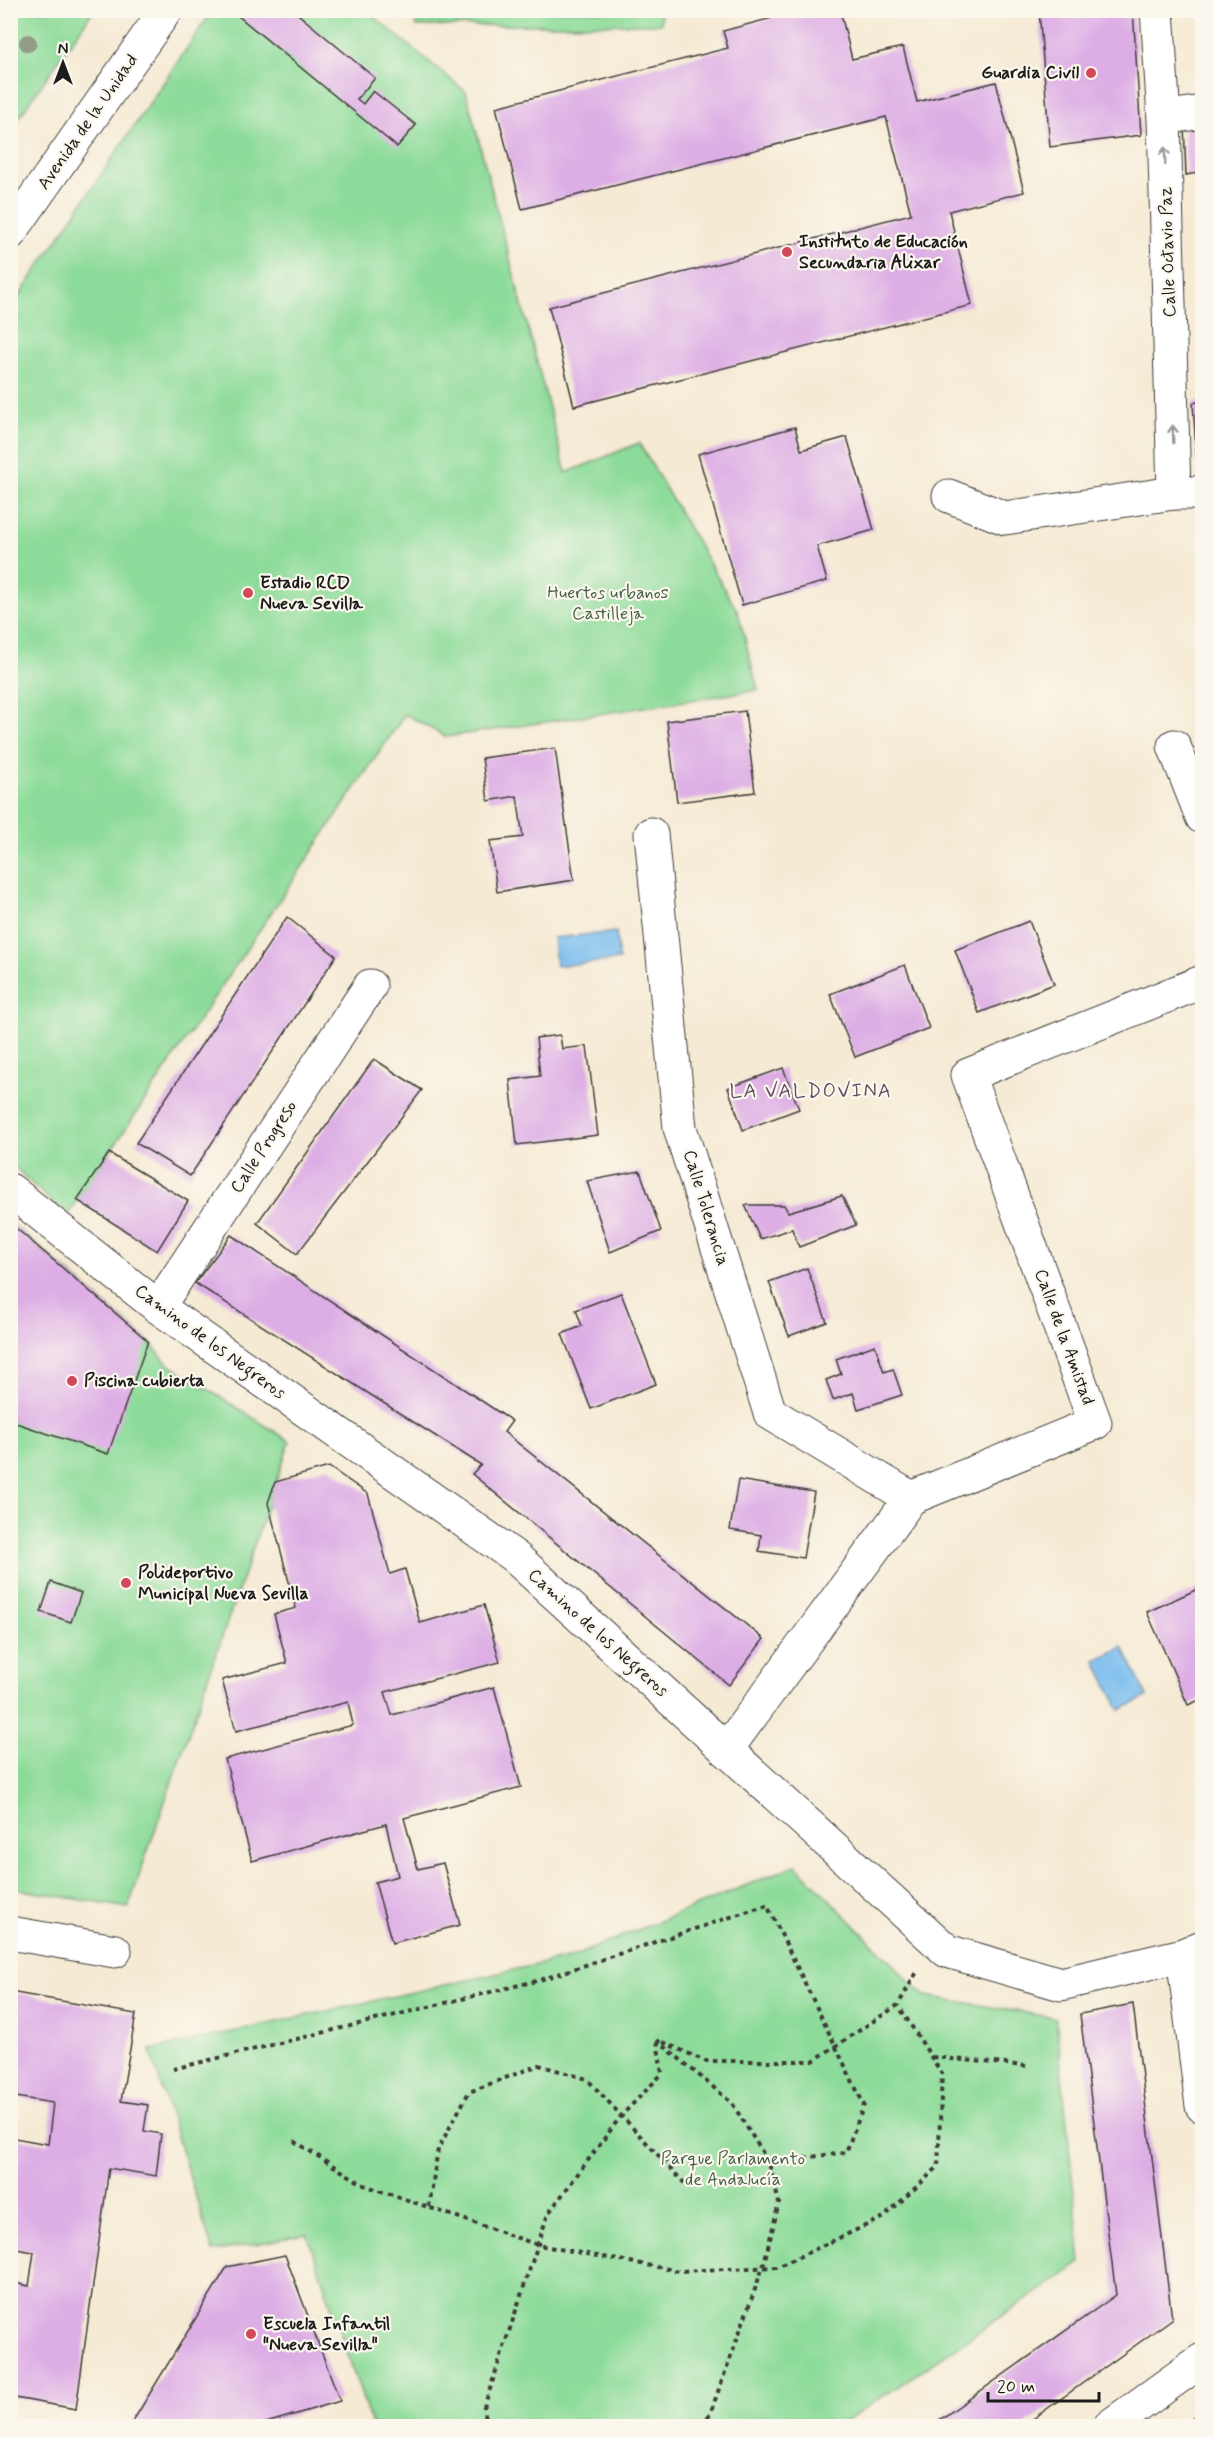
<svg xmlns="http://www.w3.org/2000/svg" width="1213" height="2437" font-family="Mynerve,sans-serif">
<rect width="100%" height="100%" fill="#fbf7ec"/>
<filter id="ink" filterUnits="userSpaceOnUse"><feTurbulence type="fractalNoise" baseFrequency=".0167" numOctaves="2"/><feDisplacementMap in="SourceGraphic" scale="12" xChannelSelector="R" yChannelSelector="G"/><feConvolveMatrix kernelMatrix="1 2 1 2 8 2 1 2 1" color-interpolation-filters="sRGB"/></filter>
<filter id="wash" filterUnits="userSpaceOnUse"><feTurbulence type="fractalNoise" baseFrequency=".008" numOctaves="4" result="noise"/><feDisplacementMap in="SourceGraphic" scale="24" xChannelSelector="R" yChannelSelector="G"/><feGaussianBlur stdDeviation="1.35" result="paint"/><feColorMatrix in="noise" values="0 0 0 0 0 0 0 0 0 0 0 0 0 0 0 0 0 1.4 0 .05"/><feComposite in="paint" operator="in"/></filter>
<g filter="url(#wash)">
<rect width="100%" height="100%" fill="#f5ead4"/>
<g fill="#8ddb9a" stroke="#547c5b" stroke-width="1.5">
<polygon points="11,10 93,11 11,129 10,11"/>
<polygon points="212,11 367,11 466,92 566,473 639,443 738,612 758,690 446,737 405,714 67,1216 11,1164 11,308"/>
<polygon points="416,11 661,11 661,24 416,26"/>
<polygon points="11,1223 148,1341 168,1364 290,1441 128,1908 11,1888"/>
<polygon points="796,1865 911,1983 926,1996 1056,2018 1081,2263 839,2426 372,2426 307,2234 213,2252 150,2050 572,1957"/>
</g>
<g fill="#78bcee" stroke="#4a6c85" stroke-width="1.5">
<polygon points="616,932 619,960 556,966 553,938"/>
<polygon points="1123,1647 1147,1697 1120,1710 1095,1660"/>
</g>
<g id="blocks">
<g fill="#ddaee5">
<polygon points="231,10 293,10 375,78 357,99 363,104 373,91 416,125 397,147"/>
<polygon points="802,10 840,10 852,59 903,47 917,102 996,82 1024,192 949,211 972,305 574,406 549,307 911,214 886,117 522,209 496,107 728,48 723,31"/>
<polygon points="1039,10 1133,10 1141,135 1050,147"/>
<polygon points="1202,121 1202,172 1186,175 1184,124"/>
<polygon points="1202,401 1202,462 1197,463 1193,403"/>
<polygon points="795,427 801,450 847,437 874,530 817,546 827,581 742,605 698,454"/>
<polygon points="745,711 755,792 677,802 667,721"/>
<polygon points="555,748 574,880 497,892 490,841 523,837 517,796 488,801 482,758"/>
<polygon points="287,917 336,956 190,1176 136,1143"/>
<polygon points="1029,921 1054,984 979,1013 955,950"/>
<polygon points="905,965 929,1028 855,1057 830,994"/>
<polygon points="560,1035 562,1049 587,1046 598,1135 517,1145 510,1080 540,1076 536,1038"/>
<polygon points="374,1059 422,1090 297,1254 257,1223"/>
<polygon points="783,1068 799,1109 743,1130 728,1088"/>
<polygon points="109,1153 188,1201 157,1251 77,1200"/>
<polygon points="640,1171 661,1231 610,1252 587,1181"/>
<polygon points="842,1196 856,1225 799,1247 792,1229 760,1239 745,1205 784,1205 788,1212"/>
<polygon points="10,1223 148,1341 108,1454 10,1421"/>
<polygon points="231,1235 512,1421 504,1432 764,1639 729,1685 472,1474 481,1465 195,1283"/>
<polygon points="807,1268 827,1322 789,1336 769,1282"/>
<polygon points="621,1293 656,1384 591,1409 562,1334 582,1326 576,1310"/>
<polygon points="875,1345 884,1372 893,1369 902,1395 858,1409 853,1393 833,1400 826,1380 841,1374 836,1359"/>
<polygon points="329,1467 368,1494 390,1574 405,1569 420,1623 484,1605 500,1662 385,1692 392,1715 494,1687 521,1787 404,1818 418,1869 443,1863 460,1925 392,1943 375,1882 398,1876 386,1824 252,1861 225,1759 353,1725 348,1702 236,1731 222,1680 287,1663 274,1614 296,1608 268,1503 275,1482"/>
<polygon points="738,1480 814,1492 803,1558 759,1551 761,1535 730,1530"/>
<polygon points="51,1582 81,1593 71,1622 41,1612"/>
<polygon points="1202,1587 1202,1699 1188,1705 1147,1612"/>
<polygon points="10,1992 136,2014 121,2101 148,2105 144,2131 161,2134 156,2176 109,2168 76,2409 10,2397 10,2282 29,2286 34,2252 10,2248 10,2166 15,2138 48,2144 53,2103 10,2096"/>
<polygon points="1133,2004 1172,2319 1023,2426 931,2426 1116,2295 1080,2014"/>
<polygon points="285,2255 340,2401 256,2426 130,2426 227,2267"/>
<polygon points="1202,2411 1202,2426 1180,2426"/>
</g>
</g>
</g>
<g filter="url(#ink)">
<use href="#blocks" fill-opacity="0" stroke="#3d3b38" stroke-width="1.5"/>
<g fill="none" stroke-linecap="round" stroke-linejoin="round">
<defs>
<g id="street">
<polyline points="1157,10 1164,118 1174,493"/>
<polyline points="1164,118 1202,112"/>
<polyline points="10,233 166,10"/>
<polyline points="949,496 1005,518 1174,493 1202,493"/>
<polyline points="1174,746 1202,817"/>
<polyline points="651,834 680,1128 770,1413 911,1498"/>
<polyline points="10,1190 158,1307 515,1557 947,1951 1061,1984 1183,1955 1202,1947"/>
<polyline points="158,1307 370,986"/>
<polyline points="726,1750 911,1498 1095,1423 968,1075 1202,982"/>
<polyline points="10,1933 115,1951"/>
<polyline points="1183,1955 1202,2106"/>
<polyline points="1110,2426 1202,2360"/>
</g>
</defs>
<use href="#street" stroke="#3d3b38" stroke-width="35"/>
<g stroke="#3d3b38" stroke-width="4" stroke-dasharray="4.5 4.5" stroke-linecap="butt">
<polyline points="657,2040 732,2103 769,2163 779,2203 763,2267 710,2414 701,2426"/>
<polyline points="663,2042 705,2061 813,2061 898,2005 918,1970"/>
<polyline points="932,2057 1026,2066"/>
<polyline points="173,2069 540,1980 767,1905 864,2105 846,2152 769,2163"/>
<polyline points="294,2141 364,2185 538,2245 679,2271 777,2267 884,2217 938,2167 942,2074 898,2005"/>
<polyline points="429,2207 438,2149 469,2092 539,2065 587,2079 688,2187"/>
<polyline points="485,2426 484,2407 548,2214 621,2116 662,2074 657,2040"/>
</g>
<use href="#street" stroke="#fff" stroke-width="33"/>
</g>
<circle fill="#949e87" cx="28" cy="43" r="9"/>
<defs><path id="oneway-shaft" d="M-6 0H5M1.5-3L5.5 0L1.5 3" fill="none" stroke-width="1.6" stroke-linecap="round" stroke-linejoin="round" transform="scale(1.5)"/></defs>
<g stroke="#999">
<use href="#oneway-shaft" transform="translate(1165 156) rotate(-92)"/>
<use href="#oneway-shaft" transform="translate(1173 434) rotate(-92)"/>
</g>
</g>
<g fill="#d1495b" stroke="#fbf7ec" stroke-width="2">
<circle cx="1091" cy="73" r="6"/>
<circle cx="787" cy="252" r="6"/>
<circle cx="248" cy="593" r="6"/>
<circle cx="72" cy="1381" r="6"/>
<circle cx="126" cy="1583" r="6"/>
<circle cx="251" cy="2334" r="6"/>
</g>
<g text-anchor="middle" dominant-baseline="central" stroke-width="4.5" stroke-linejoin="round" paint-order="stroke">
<g font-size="18" font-weight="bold" fill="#1c1c1c" stroke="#fbf7ec" text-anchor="start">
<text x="1079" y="73" text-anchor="end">Guardia Civil</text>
<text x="799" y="242">Instituto de Educación<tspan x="799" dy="21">Secundaria Alixar</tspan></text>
<text x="260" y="583">Estadio RCD<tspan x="260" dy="21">Nueva Sevilla</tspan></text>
<text x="84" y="1381">Piscina cubierta</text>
<text x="138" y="1573">Polideportivo<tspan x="138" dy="21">Municipal Nueva Sevilla</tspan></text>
<text x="263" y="2324">Escuela Infantil<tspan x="263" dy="21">"Nueva Sevilla"</tspan></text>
</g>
<g font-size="18" fill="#1c1c1c" stroke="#fbf7ec">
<text transform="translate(88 122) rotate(-55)">Avenida de la Unidad</text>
<text transform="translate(1168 252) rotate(-92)">Calle Octavio Paz</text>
<text transform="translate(264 1147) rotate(-57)">Calle Progreso</text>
<text transform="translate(706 1208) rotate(73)">Calle Tolerancia</text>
<text transform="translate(1064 1337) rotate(70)">Calle de la Amistad</text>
<text transform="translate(210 1342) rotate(36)">Camino de los Negreros</text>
<text transform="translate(598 1633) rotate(42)">Camino de los Negreros</text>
</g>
<g font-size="18" fill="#445f48" stroke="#fbf7ec">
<text x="608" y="593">Huertos urbanos<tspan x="608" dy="21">Castilleja</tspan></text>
<text x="733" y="2159">Parque Parlamento<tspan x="733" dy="21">de Andalucía</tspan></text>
</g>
<g font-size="20" letter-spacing="1.5" fill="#604f62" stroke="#fbf7ec">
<text x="811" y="1091">LA VALDOVINA</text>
</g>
</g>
<rect width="1213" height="2437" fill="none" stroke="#fbf7ec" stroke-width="36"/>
<g transform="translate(63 63)" stroke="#fbf7ec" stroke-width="4.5" paint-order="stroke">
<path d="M0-4.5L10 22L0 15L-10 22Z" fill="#1c1c1c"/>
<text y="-9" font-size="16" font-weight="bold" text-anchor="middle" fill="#1c1c1c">N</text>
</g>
<path d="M988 2392v9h111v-9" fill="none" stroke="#1c1c1c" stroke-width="3"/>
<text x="997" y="2392" font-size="18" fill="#1c1c1c" stroke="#fbf7ec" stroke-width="4.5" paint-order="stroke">20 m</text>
</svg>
